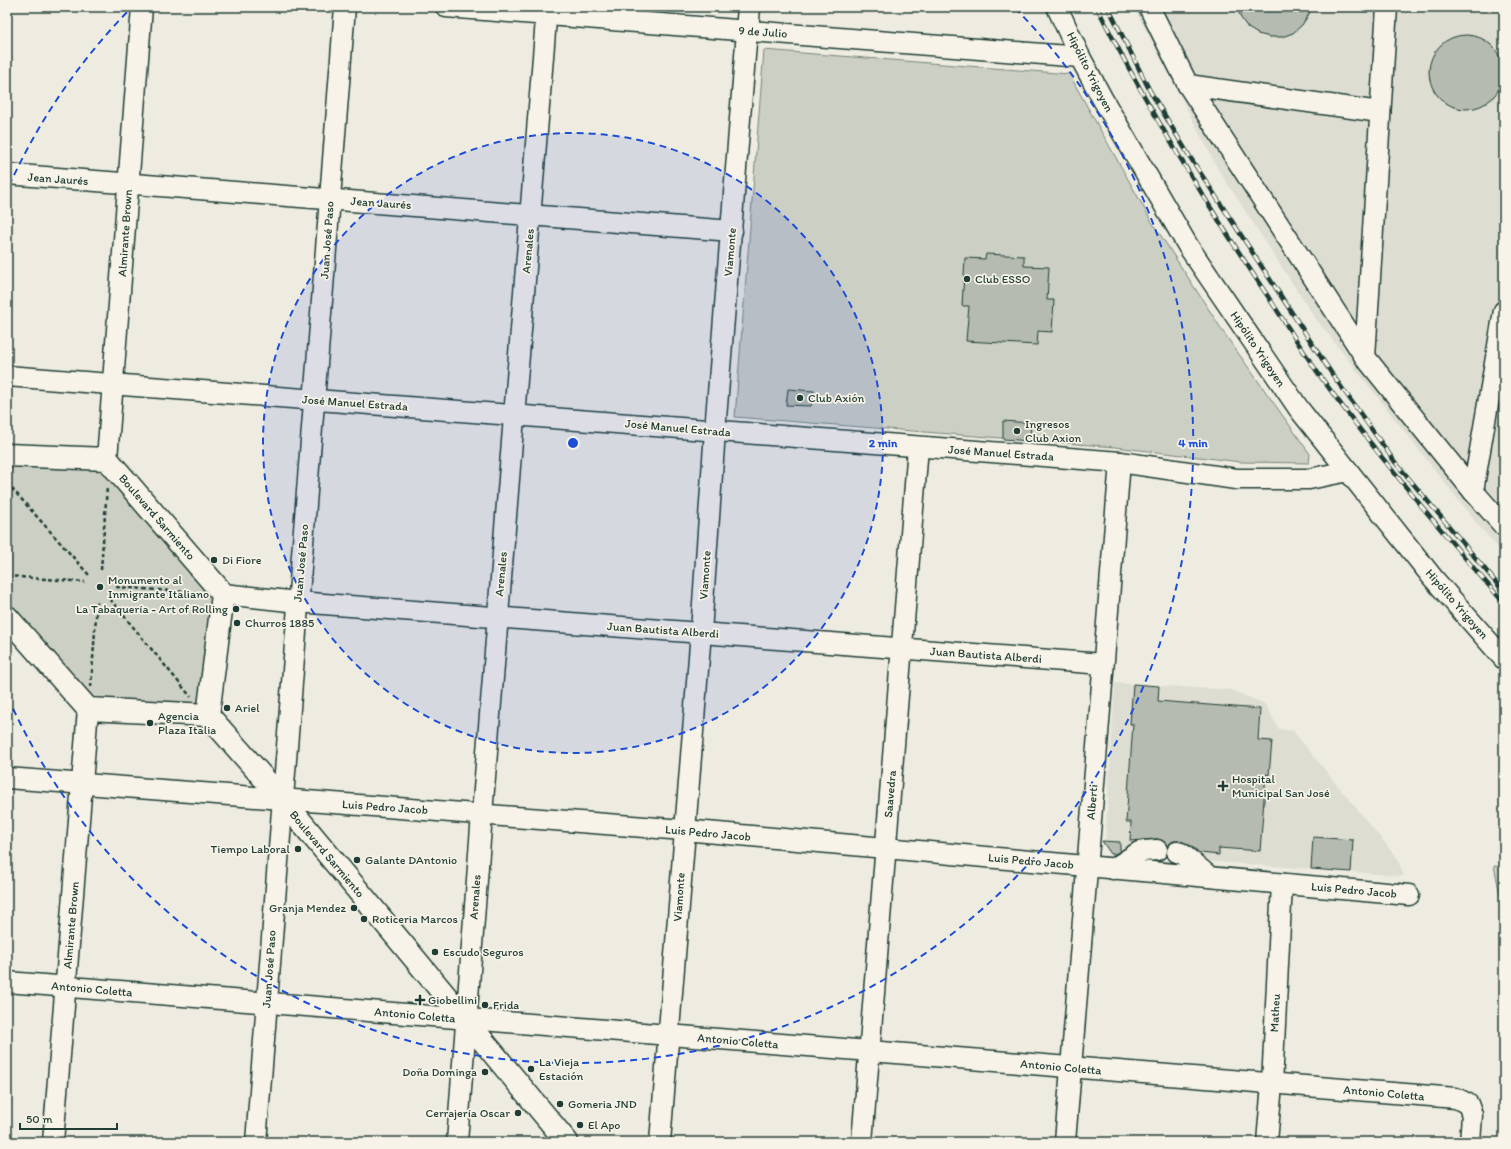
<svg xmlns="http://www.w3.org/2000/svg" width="1511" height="1149" font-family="Itim,sans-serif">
<rect width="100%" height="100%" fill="#eeece1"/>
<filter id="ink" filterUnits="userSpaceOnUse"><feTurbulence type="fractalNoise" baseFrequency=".025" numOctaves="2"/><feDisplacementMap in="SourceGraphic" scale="8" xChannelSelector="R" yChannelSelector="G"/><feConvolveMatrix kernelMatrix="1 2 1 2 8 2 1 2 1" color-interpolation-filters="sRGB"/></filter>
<g filter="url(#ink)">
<g fill="#ddddd2">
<polygon points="1134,7 1504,7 1504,554 1478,525 1313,315 1218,169"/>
<polygon points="1115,683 1231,690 1265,704 1279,729 1293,731 1397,858 1404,876 1111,854 1105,845"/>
</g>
<g fill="#cccfc4" stroke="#76867c">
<polygon points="764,50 1069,74 1152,222 1226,336 1310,454 1309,463 1241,462 1115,447 735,417"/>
<polygon points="7,466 109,470 216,595 198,706 91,699 7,604"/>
<polygon points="1494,866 1504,867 1504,914"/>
</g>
<g fill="#b5bbb0" stroke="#1f3d34">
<polygon points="1237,7 1310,7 1309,14 1302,25 1293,33 1282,37 1270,37 1258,34 1248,28 1241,18"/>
<circle cx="1466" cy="72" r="37"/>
<polygon points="986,254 1024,256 1024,266 1049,267 1047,300 1054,300 1052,332 1038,331 1037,345 966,341 969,306 962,306 965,258 985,259"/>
<polygon points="788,389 814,391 811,406 786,405"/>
<polygon points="1003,421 1031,423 1030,441 1003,439"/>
<polygon points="1133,684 1159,686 1158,701 1260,709 1258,740 1272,741 1269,775 1266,774 1260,851 1219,848 1219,855 1200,853 1188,844 1180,841 1173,841 1167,846 1162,840 1157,839 1130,841 1131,822 1126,822 1133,724 1130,724"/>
<polygon points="1313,837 1353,840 1351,872 1311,869"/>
<polygon points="1102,841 1120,842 1120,851 1115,854 1111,854"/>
</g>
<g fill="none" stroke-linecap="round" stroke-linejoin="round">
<defs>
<g id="minor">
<polyline points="446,7 1080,57"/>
<polyline points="1057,7 1080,57 1102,98 1188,246 1299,409 1433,578 1504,659"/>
<polyline points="1149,7 1188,85 1365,357 1473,491 1504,526"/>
<polyline points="1188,85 1380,112"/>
<polyline points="7,174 732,231"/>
<polyline points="1365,357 1387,7"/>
<polyline points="7,376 1120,462 1236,479 1309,479 1348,471"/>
<polyline points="107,459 142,7"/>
<polyline points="1473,491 1504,311"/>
<polyline points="223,594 298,602 1103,664"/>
<polyline points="7,778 684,830 1409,895"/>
<polyline points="1177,852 1181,853 1210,877"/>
<polyline points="1113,869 1139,852 1144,851 1157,850"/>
<polyline points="7,982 1456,1098 1468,1104 1472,1115 1470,1142"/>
<polyline points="53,1142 88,709"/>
<polyline points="256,1142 345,7"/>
<polyline points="457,1142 482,814 547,7"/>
<polyline points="660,1142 701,632 715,431 747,31"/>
<polyline points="862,1142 918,447"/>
<polyline points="1065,1142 1120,462"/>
<polyline points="1267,1142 1272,1084 1282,884"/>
</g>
<g id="major">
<polyline points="747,31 749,7"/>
<polyline points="7,455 107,459 223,594 208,715"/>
<polyline points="7,617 88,709 208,715 282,799 567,1142"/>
</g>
</defs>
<use href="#minor" stroke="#1f3d34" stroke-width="23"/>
<use href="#major" stroke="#1f3d34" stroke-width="25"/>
<g stroke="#1f3d34" stroke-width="2.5" stroke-dasharray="4 3" stroke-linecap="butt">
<polyline points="7,483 89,575"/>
<polyline points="101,570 107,487"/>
<polyline points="7,576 85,582"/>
<polyline points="116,587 200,593"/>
<polyline points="110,599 191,697"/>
<polyline points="91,687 97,602"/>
</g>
<use href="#minor" stroke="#f7f3e8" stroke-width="20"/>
<use href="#major" stroke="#f7f3e8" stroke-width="22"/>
<defs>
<g id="rail">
<path d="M1097,7C1145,104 1201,195 1261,286C1282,317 1301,349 1323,380C1379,457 1441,531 1504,603"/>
<polyline points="1108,7 1150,91 1190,157 1332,374 1395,462 1504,592"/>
</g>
</defs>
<use href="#rail" stroke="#1f3d34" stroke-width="4.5"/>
<use href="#rail" stroke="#f7f3e8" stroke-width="3" stroke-dasharray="9" stroke-linecap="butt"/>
</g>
</g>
<circle cx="573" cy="443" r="310" fill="#1d4ed8" fill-opacity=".12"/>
<g fill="none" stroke="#1d4ed8" stroke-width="2" stroke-dasharray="7 5">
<circle cx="573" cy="443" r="310"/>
<path d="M9 186A620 620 0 0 1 131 8M1015 8A620 620 0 1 1 9 700"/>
</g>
<g fill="#1f3d34" stroke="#f7f3e8" stroke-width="1.5">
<circle cx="967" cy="279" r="4"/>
<circle cx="800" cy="398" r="4"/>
<circle cx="1017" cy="431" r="4"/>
<circle cx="214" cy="560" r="4"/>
<circle cx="100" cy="587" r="4"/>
<circle cx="236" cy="609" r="4"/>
<circle cx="237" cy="623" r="4"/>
<circle cx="227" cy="708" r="4"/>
<circle cx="150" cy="723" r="4"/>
<path d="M1221 780h4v4h4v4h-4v4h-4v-4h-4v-4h4z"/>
<circle cx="298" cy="849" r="4"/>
<circle cx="357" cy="860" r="4"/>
<circle cx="354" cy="908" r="4"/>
<circle cx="364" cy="919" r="4"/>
<circle cx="435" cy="952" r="4"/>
<path d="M418 994h4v4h4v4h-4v4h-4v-4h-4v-4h4z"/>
<circle cx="485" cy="1005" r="4"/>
<circle cx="531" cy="1069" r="4"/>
<circle cx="485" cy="1072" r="4"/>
<circle cx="560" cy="1104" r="4"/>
<circle cx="518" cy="1113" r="4"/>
<circle cx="580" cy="1125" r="4"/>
</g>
<g text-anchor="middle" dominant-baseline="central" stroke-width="3.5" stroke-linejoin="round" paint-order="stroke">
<g font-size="12" fill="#1f3d34" stroke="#f7f3e8">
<text transform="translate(763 32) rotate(4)">9 de Julio</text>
<text transform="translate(1090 72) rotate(63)">Hipólito Yrigoyen</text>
<text transform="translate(58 179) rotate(4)">Jean Jaurés</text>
<text transform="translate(381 203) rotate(4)">Jean Jaurés</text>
<text transform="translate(125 233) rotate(-86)">Almirante Brown</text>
<text transform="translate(327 240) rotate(-86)">Juan José Paso</text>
<text transform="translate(528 251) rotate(-85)">Arenales</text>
<text transform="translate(730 252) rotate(-85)">Viamonte</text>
<text transform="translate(1258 349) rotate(56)">Hipólito Yrigoyen</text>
<text transform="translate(355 403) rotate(4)">José Manuel Estrada</text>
<text transform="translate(678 428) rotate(5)">José Manuel Estrada</text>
<text transform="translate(1001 453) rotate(4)">José Manuel Estrada</text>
<text transform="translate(157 517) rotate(49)">Boulevard Sarmiento</text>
<text transform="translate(301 563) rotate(-85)">Juan José Paso</text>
<text transform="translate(501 574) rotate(-85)">Arenales</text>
<text transform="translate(705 575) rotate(-86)">Viamonte</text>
<text transform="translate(1457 604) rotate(49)">Hipólito Yrigoyen</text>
<text transform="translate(663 630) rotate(4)">Juan Bautista Alberdi</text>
<text transform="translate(986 655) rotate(4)">Juan Bautista Alberdi</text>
<text transform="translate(890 794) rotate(-85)">Saavedra</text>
<text transform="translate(1092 802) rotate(-85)">Alberti</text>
<text transform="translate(385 807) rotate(4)">Luis Pedro Jacob</text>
<text transform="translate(708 833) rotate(5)">Luis Pedro Jacob</text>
<text transform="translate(327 854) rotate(50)">Boulevard Sarmiento</text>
<text transform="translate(1031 861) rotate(5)">Luis Pedro Jacob</text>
<text transform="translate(1354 890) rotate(5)">Luis Pedro Jacob</text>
<text transform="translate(475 897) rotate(-86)">Arenales</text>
<text transform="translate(679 897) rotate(-86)">Viamonte</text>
<text transform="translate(71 925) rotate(-85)">Almirante Brown</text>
<text transform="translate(269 969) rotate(-86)">Juan José Paso</text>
<text transform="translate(92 989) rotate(5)">Antonio Coletta</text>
<text transform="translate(1275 1013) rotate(-87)">Matheu</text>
<text transform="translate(415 1015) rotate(5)">Antonio Coletta</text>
<text transform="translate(738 1041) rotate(5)">Antonio Coletta</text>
<text transform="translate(1061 1067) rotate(5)">Antonio Coletta</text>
<text transform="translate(1384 1093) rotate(5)">Antonio Coletta</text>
</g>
<g font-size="12" fill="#1f3d34" stroke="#f7f3e8" text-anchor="start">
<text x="975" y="279">Club ESSO</text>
<text x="808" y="398">Club Axión</text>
<text x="1025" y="424">Ingresos<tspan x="1025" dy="14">Club Axion</tspan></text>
<text x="222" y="560">Di Fiore</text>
<text x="108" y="580">Monumento al<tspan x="108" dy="14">Inmigrante Italiano</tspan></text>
<text x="228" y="609" text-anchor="end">La Tabaquería - Art of Rolling</text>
<text x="245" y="623">Churros 1885</text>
<text x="235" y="708">Ariel</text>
<text x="158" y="716">Agencia<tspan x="158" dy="14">Plaza Italia</tspan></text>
<text x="1232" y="779">Hospital<tspan x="1232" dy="14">Municipal San José</tspan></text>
<text x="290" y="849" text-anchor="end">Tiempo Laboral</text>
<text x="365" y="860">Galante DAntonio</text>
<text x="346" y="908" text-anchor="end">Granja Mendez</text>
<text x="372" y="919">Roticeria Marcos</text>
<text x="443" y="952">Escudo Seguros</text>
<text x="428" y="1000">Giobellini</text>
<text x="493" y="1005">Frida</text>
<text x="539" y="1062">La Vieja<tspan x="539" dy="14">Estación</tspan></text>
<text x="477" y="1072" text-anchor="end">Doña Dominga</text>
<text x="568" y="1104">Gomeria JND</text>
<text x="510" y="1113" text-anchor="end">Cerrajería Oscar</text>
<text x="588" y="1125">El Apo</text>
</g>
</g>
<circle cx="573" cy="443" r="6" fill="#1d4ed8" stroke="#f7f3e8" stroke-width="2"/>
<g font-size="12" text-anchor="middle" font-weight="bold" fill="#1d4ed8" stroke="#f7f3e8" stroke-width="3.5" stroke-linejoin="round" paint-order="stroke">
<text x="883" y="447">2 min</text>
<text x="1193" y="447">4 min</text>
</g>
<rect width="1511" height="1149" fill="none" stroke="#f7f3e8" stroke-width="24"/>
<rect x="12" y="12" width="1487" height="1125" fill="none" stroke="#1f3d34" stroke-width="1.5" filter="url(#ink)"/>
<path d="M20 1123v6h97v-6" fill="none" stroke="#1f3d34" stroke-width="2"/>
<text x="26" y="1123" font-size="12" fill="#1f3d34" stroke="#f7f3e8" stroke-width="3" paint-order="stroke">50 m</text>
</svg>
